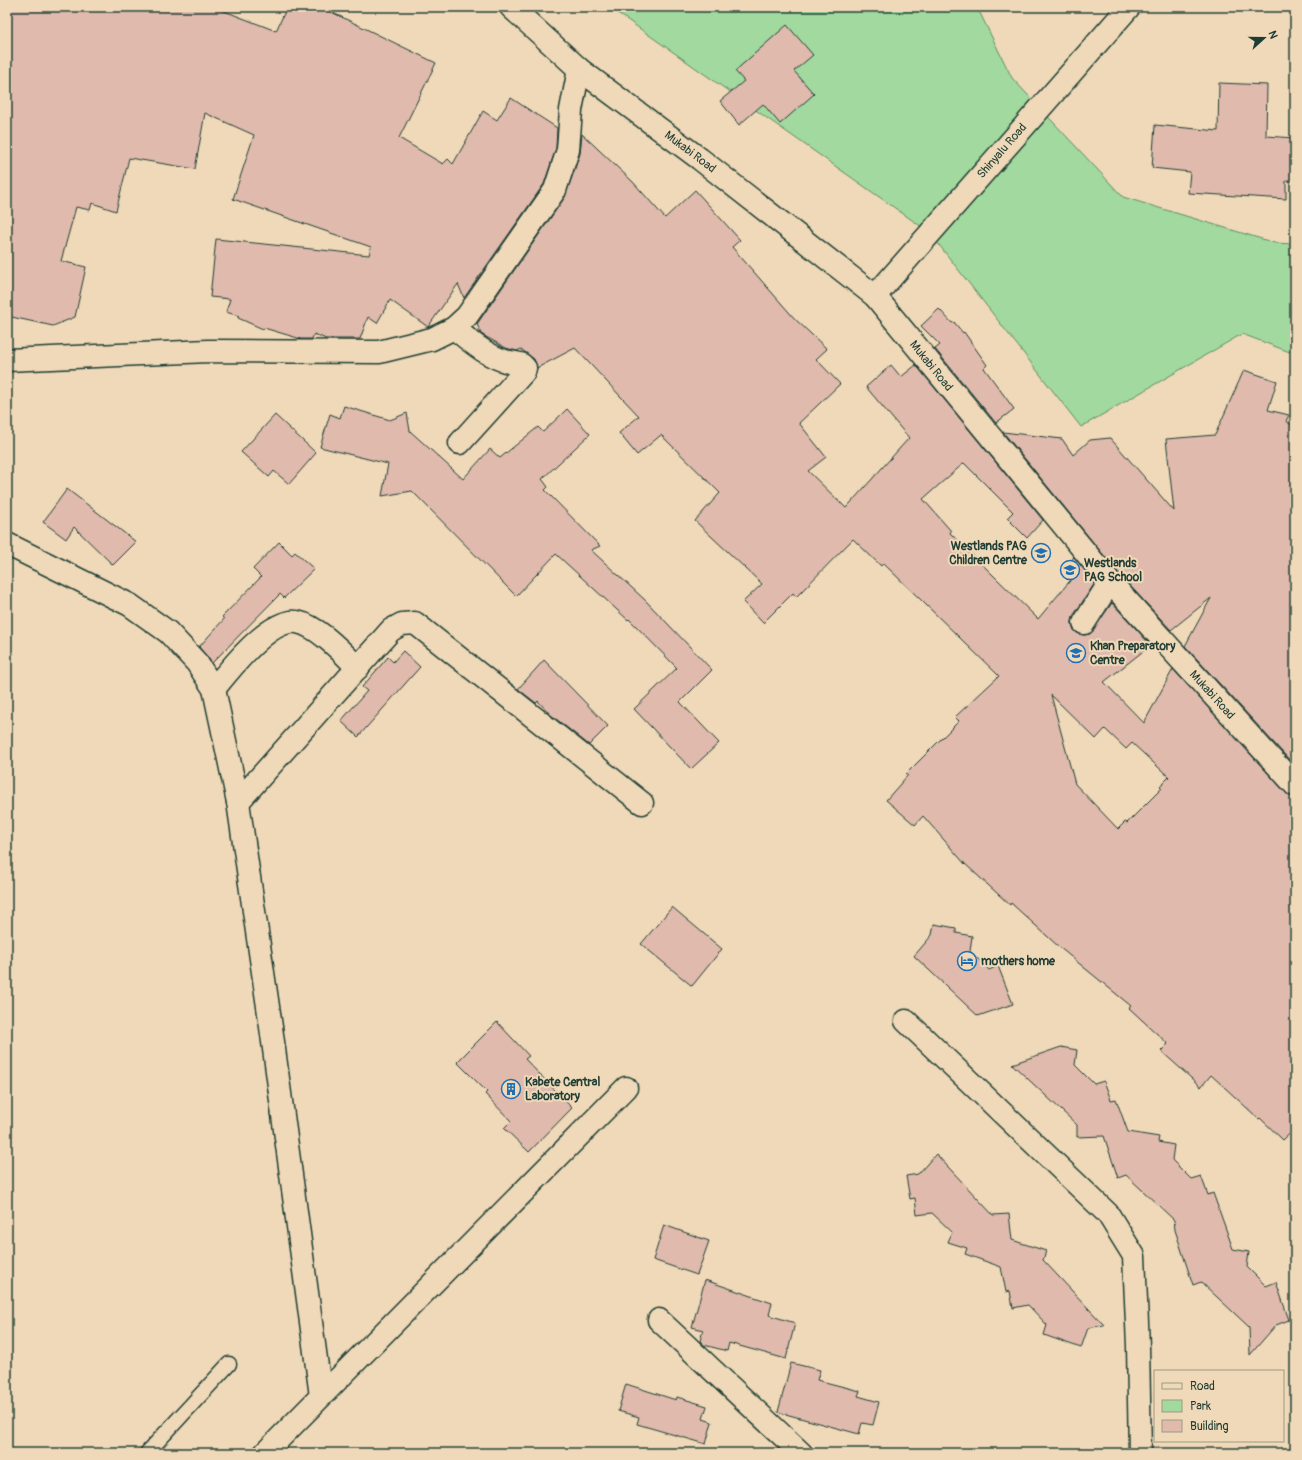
<svg xmlns="http://www.w3.org/2000/svg" width="1302" height="1460" font-family="Pangolin,sans-serif">
<rect width="100%" height="100%" fill="#efd9b8"/>
<filter id="ink" filterUnits="userSpaceOnUse"><feTurbulence type="fractalNoise" baseFrequency=".025" numOctaves="2"/><feDisplacementMap in="SourceGraphic" scale="8" xChannelSelector="R" yChannelSelector="G"/><feConvolveMatrix kernelMatrix="1 2 1 2 8 2 1 2 1" color-interpolation-filters="sRGB"/></filter>
<g filter="url(#ink)">
<polygon fill="#a1d99e" stroke="#608b69" points="609,7 977,7 1012,78 1123,197 1275,243 1295,244 1295,354 1242,334 1081,427 929,232"/>
<g fill="#dfbaad" stroke="#1f3d34" fill-rule="evenodd">
<polygon points="7,7 214,7 276,31 287,7 321,7 436,63 399,138 443,164 448,159 453,164 483,111 497,120 511,98 557,128 556,148 544,184 464,298 458,284 428,327 390,300 377,323 368,317 360,339 326,339 314,334 312,339 301,339 264,328 263,329 238,318 239,316 226,312 230,299 210,297 216,239 369,255 371,247 233,199 254,135 205,113 195,169 129,158 116,211 92,203 90,210 76,207 61,261 86,267 75,317 53,326 7,316"/>
<polygon points="787,25 813,55 794,71 814,94 780,124 763,104 739,125 720,101 744,81 735,71"/>
<polygon points="1219,83 1267,85 1266,136 1295,138 1295,181 1286,181 1286,199 1188,193 1190,172 1152,168 1155,125 1218,131"/>
<path d="M582,134L633,182L665,218L695,190L740,240L732,247L795,319L827,349L816,359L840,384L799,423L826,457L808,471L846,508L909,438L866,387L891,365L901,377L916,365L1043,520L1027,538L1007,518L1013,512L964,463L923,499L951,531L950,533L1038,619L1074,576L1064,568L1074,557L1095,583L1073,616L1072,623L1073,629L1077,633L1083,635L1090,634L1112,603L1151,645L1104,682L1144,723L1173,669L1286,793L1295,797V1129L1283,1140L1260,1118L1259,1119L1211,1075L1201,1087L1161,1051L1168,1044L1129,1008L1131,1006L1059,947L1011,903L1010,905L965,864L923,816L915,825L886,800L908,775L906,774L959,721L955,717L999,676L883,563L881,566L853,539L796,597L793,593L763,623L743,602L762,584L695,521L720,493L661,435L637,455L619,433L639,416L575,348L537,368L534,359L521,349L517,351L506,348L481,334L477,324L565,197L580,154ZM1051,695L1096,739L1105,729L1126,749L1132,743L1169,777L1160,786L1162,788L1127,823L1125,822L1118,829L1075,784Z"/>
<polygon points="939,309 952,323 954,322 963,333 964,332 987,365 984,368 1014,409 996,423 935,349 940,345 921,326"/>
<polygon points="1244,370 1277,381 1268,410 1289,415 1286,421 1295,427 1295,766 1185,646 1211,598 1171,630 1119,574 1003,432 1062,439 1073,455 1090,440 1110,438 1174,511 1166,439 1215,435"/>
<polygon points="344,406 390,420 407,413 410,431 463,479 490,449 500,458 538,427 543,432 567,409 590,434 542,479 548,487 545,490 600,546 591,550 645,600 712,670 680,702 719,743 691,769 634,709 677,668 629,619 628,620 556,554 516,596 412,491 382,496 388,464 320,447 330,414 340,418"/>
<polygon points="275,415 316,453 289,484 274,471 269,477 241,452"/>
<polygon points="67,489 136,542 113,565 74,527 66,539 43,522"/>
<polygon points="279,542 292,555 295,552 314,569 284,598 280,594 212,663 199,647 224,619 222,617 261,577 253,569"/>
<polygon points="403,651 420,667 358,737 341,721 367,691 362,687 388,657 393,662"/>
<polygon points="544,660 608,726 589,745 551,715 538,701 536,703 518,689"/>
<polygon points="672,907 722,949 692,986 641,944"/>
<polygon points="934,924 956,928 956,933 972,936 970,951 989,970 998,966 1013,1004 978,1016 914,956 932,935"/>
<polygon points="497,1022 529,1056 525,1059 572,1108 529,1152 504,1128 511,1121 485,1094 487,1092 457,1062"/>
<polygon points="1061,1047 1077,1050 1075,1065 1094,1084 1104,1081 1111,1100 1116,1099 1128,1132 1159,1137 1158,1142 1174,1145 1172,1160 1191,1179 1201,1176 1208,1195 1213,1193 1233,1249 1249,1252 1247,1267 1266,1286 1276,1282 1289,1320 1276,1325 1250,1355 1249,1327 1201,1282 1193,1285 1175,1230 1174,1220 1126,1175 1118,1178 1104,1136 1077,1137 1077,1125 1012,1064"/>
<polygon points="936,1154 993,1215 1009,1214 1012,1240 1046,1251 1043,1260 1104,1325 1088,1328 1081,1348 1044,1335 1047,1325 1028,1305 1013,1308 1010,1291 1006,1292 1001,1267 965,1254 967,1248 948,1242 952,1232 932,1213 917,1215 915,1198 910,1199 906,1176 918,1174"/>
<polygon points="664,1225 709,1241 697,1275 653,1260"/>
<polygon points="705,1280 772,1303 769,1315 795,1323 786,1359 729,1343 727,1351 704,1345 700,1341 703,1330 692,1327"/>
<polygon points="791,1363 820,1370 817,1380 860,1391 858,1396 879,1402 873,1425 862,1423 859,1434 778,1412"/>
<polygon points="626,1384 676,1400 677,1397 707,1406 703,1419 712,1422 706,1444 637,1424 639,1417 618,1411"/>
</g>
<g fill="none" stroke-linecap="round" stroke-linejoin="round">
<defs>
<polyline id="service" points="147,1453 229,1364"/>
<g id="minor">
<polyline points="511,7 579,69 700,159 875,296 1110,582 1295,785"/>
<polyline points="875,296 1129,7"/>
<path d="M454,328C475,345 493,362 521,364L525,368L524,372L460,443"/>
<polyline points="7,360 208,351 379,352 432,339 454,328 467,316 555,190 568,150 571,110 579,69"/>
<polyline points="7,544 130,605 168,632 197,663 214,689 238,802 271,1027 321,1396"/>
<polyline points="1084,623 1110,582"/>
<path d="M214,689C229,670 270,618 297,622C318,626 343,653 358,668"/>
<polyline points="238,802 391,630 402,624 415,623 642,803"/>
<polyline points="906,1021 1108,1214 1134,1256 1138,1346 1140,1453"/>
<polyline points="659,1320 801,1453"/>
<polyline points="265,1453 626,1088"/>
</g>
</defs>
<use href="#service" stroke="#1f3d34" stroke-width="17"/>
<use href="#minor" stroke="#1f3d34" stroke-width="25"/>
<use href="#service" stroke="#efd9b8" stroke-width="14"/>
<use href="#minor" stroke="#efd9b8" stroke-width="22"/>
</g>
</g>
<defs>
<symbol id="school-ring" viewBox="-11 -11 22 22"><circle r="9.5" fill="#efd9b8" stroke="#1f6fb2" stroke-width="1.5"/><path d="M0-5L7-2L0 1L-7-2ZM-4 1L0 2.5L4 1V4Q0 6-4 4Z" fill="#1f6fb2"/></symbol>
<symbol id="hotel-ring" viewBox="-11 -11 22 22"><circle r="9.5" fill="#efd9b8" stroke="#1f6fb2" stroke-width="1.5"/><path d="M-6-4.5h1.5V1H6V5H4.5V3h-9V5H-6ZM-4 0a1.8 1.8 0 1 1 3.6 0ZM.5 0V-2.5h3Q6-2.5 6 0Z" fill="#1f6fb2"/></symbol>
<symbol id="building-ring" viewBox="-11 -11 22 22"><circle r="9.5" fill="#efd9b8" stroke="#1f6fb2" stroke-width="1.5"/><path d="M-4-6H4V6H1V3H-1V6H-4ZM-2.5-4.3h1.7v1.8h-1.7ZM.8-4.3h1.7v1.8H.8ZM-2.5-1h1.7V.8h-1.7ZM.8-1h1.7V.8H.8Z" fill="#1f6fb2"/></symbol>
</defs>
<g fill-rule="evenodd">
<use href="#school-ring" x="1030" y="542" width="22" height="22"/>
<use href="#school-ring" x="1059" y="559" width="22" height="22"/>
<use href="#school-ring" x="1065" y="642" width="22" height="22"/>
<use href="#hotel-ring" x="956" y="950" width="22" height="22"/>
<use href="#building-ring" x="500" y="1078" width="22" height="22"/>
</g>
<g text-anchor="middle" dominant-baseline="central" stroke-width="4" stroke-linejoin="round" paint-order="stroke">
<g font-size="12" fill="#1f3d34" stroke="#efd9b8">
<text transform="translate(1002 151) rotate(-49)">Shinyalu Road</text>
<text transform="translate(690 152) rotate(37)">Mukabi Road</text>
<text transform="translate(931 366) rotate(51)">Mukabi Road</text>
<text transform="translate(1212 695) rotate(48)">Mukabi Road</text>
</g>
<g font-size="12" font-weight="bold" fill="#1f3d34" stroke="#efd9b8" text-anchor="start">
<text x="1027" y="546" text-anchor="end">Westlands PAG<tspan x="1027" dy="14">Children Centre</tspan></text>
<text x="1084" y="563">Westlands<tspan x="1084" dy="14">PAG School</tspan></text>
<text x="1090" y="646">Khan Preparatory<tspan x="1090" dy="14">Centre</tspan></text>
<text x="981" y="961">mothers home</text>
<text x="525" y="1082">Kabete Central<tspan x="525" dy="14">Laboratory</tspan></text>
</g>
</g>
<rect width="1302" height="1460" fill="none" stroke="#efd9b8" stroke-width="24"/>
<rect x="12" y="12" width="1278" height="1436" fill="none" stroke="#1f3d34" stroke-width="1.5" filter="url(#ink)"/>
<rect x="1154" y="1370" width="130" height="72" fill="#efd9b8" stroke="#9c9b83"/>
<rect x="1162" y="1383" width="20" height="6" fill="#efd9b8" stroke="#9c9b83"/>
<text x="1190" y="1390" font-size="12" fill="#1f3d34">Road</text>
<rect x="1162" y="1400" width="20" height="12" fill="#a1d99e" stroke="#9c9b83"/>
<text x="1190" y="1410" font-size="12" fill="#1f3d34">Park</text>
<rect x="1162" y="1420" width="20" height="12" fill="#dfbaad" stroke="#9c9b83"/>
<text x="1190" y="1430" font-size="12" fill="#1f3d34">Building</text>
<g transform="translate(1264 38) rotate(69)" stroke="#efd9b8" stroke-width="3" paint-order="stroke">
<path d="M0-3L7 15L0 10L-7 15Z" fill="#1f3d34"/>
<text y="-6" font-size="11" font-weight="bold" text-anchor="middle" fill="#1f3d34">N</text>
</g>
</svg>
